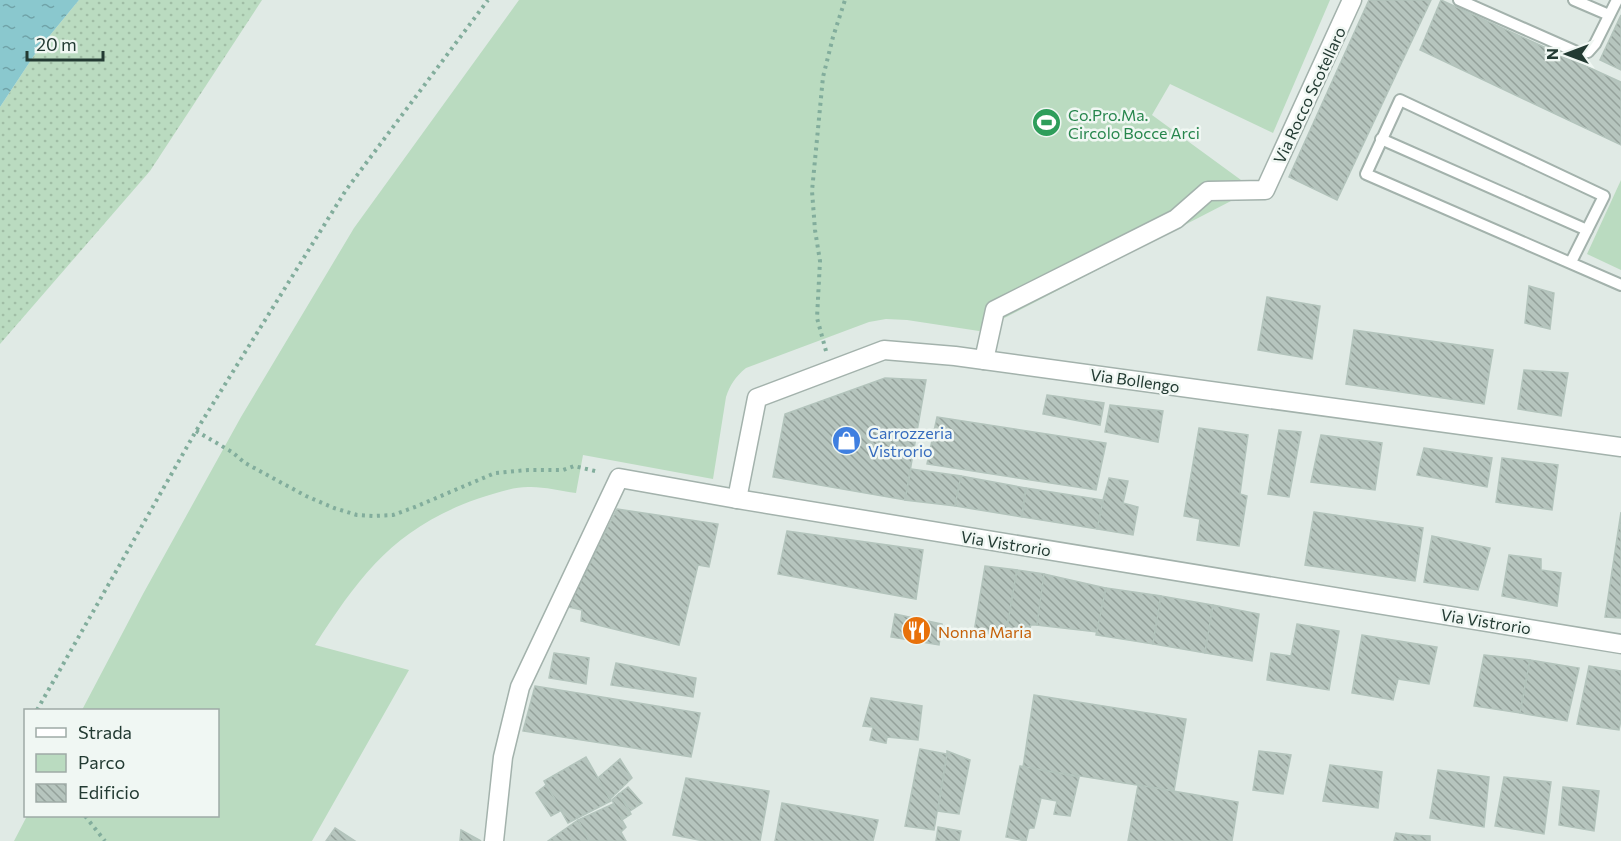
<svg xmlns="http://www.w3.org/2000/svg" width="1621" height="841" font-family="Commissioner,sans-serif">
<defs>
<pattern id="grass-dots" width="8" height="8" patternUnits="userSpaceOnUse" patternTransform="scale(1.5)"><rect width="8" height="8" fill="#badbc0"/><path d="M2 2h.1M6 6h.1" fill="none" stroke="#a0bda5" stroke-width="1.8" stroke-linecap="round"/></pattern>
<pattern id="water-ripples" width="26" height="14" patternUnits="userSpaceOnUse" patternTransform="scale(1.5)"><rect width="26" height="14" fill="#8ac8ce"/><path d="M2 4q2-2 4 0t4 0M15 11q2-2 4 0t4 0" fill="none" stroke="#70a3a8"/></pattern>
<pattern id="building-back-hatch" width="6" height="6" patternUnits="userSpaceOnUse" patternTransform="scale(1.5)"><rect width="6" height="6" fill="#b6c5be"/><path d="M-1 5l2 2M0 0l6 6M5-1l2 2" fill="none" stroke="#94a19b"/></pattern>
</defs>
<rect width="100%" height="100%" fill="#e0eae5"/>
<polygon fill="url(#grass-dots)" points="79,0 262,0 150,171 0,344 0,107 37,51"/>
<g fill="#badbc0">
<path d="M519,0H1330L1273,133L1170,84L1152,115L1241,180L1231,201L979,331L907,320L886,319L869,322L746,368C735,377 730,385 726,397L713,479L583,455L576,493C561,491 545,487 531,487C514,486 493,494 477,499C395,528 360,575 315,645L409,670L312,841H14L27,816H218V710H82L143,594L241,417L354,228Z"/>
<polygon points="1621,180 1621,270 1587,254"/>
</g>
<polygon fill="url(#water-ripples)" points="0,0 79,0 37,51 0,107"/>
<g fill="url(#building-back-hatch)" stroke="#b3c4bc" stroke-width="1.5">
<polygon points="1369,0 1431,0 1337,200 1289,177"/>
<polygon points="1441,0 1621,82 1621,145 1420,50"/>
<polygon points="1621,15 1621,70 1600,60"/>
<polygon points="1529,286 1554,293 1550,329 1525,323"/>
<polygon points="1267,297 1320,306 1312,359 1258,350"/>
<polygon points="1354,330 1493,350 1484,404 1346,384"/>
<polygon points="1524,370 1568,373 1561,416 1518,409"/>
<polygon points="885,378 926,380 905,500 773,477 785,414"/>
<polygon points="1047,395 1104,403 1100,425 1043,414"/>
<polygon points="1110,405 1163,411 1158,442 1105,432"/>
<polygon points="937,417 1106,443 1096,490 927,464"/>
<polygon points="1199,428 1248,435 1240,494 1247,496 1239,546 1197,540 1200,519 1184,516"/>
<polygon points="1279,430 1301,432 1289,497 1268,494"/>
<polygon points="1321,435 1382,443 1375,490 1311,482"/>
<polygon points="1424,448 1492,458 1487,487 1417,475"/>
<polygon points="1502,458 1558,465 1552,510 1496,502"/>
<polygon points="911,469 961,476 955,506 905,500"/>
<polygon points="961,476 1026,488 1022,517 955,506"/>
<polygon points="1109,478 1128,481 1123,503 1138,507 1133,535 1097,529 1103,500"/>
<polygon points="1026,488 1103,500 1097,529 1022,517"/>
<polygon points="617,509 718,524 709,567 698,565 679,645 581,621 582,610 568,607"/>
<polygon points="1314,512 1423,528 1415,581 1305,565"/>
<polygon points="1621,512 1621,618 1605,617"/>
<polygon points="787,531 923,550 916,599 778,574"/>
<polygon points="1432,536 1490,548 1478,590 1424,582"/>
<polygon points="1509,555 1541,559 1541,570 1561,573 1557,606 1502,596"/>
<polygon points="985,566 1017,570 1006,633 1002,632 1002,635 974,632"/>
<polygon points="1017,570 1044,574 1037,625 1031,625 1027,636 1006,633"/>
<polygon points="1044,574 1106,588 1097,632 1037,625"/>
<polygon points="1106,588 1161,596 1153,644 1096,635"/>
<polygon points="1161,596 1213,605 1205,653 1153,644"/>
<polygon points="1213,605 1259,614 1252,661 1205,653"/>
<polygon points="895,614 942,624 939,645 891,637"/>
<polygon points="1297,624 1339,631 1329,690 1267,680 1271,653 1291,656"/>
<polygon points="1362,635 1437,647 1429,684 1398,679 1393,700 1352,693"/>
<polygon points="554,653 589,658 586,684 549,678"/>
<polygon points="1484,655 1530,660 1520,713 1474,706"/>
<polygon points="1530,660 1579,668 1567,721 1520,713"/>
<polygon points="616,663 696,678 693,697 611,685"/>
<polygon points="1589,666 1621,671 1621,720 1619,730 1577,724"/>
<polygon points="535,686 700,713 691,757 523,731"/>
<polygon points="1034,695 1186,719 1174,791 1023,767"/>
<polygon points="871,698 922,706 918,740 887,737 886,743 870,740 873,727 863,726"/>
<polygon points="920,749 947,754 934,830 905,826"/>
<polygon points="947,751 970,760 959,814 938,811 947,754"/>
<polygon points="1259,751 1291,755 1283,794 1253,790"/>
<polygon points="586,757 611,801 568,823 544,781"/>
<polygon points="620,759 632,778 610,799 598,778"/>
<polygon points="1330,765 1382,772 1378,808 1323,801"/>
<polygon points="1020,766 1079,777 1070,816 1054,814 1057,801 1041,798 1034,828 1029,828 1026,841 1006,837"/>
<polygon points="1438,770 1489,777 1484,827 1430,818"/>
<polygon points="1504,777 1551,782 1544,834 1495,826"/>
<polygon points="686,778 769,791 760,841 704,841 673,835"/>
<polygon points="546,785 562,810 551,816 536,793"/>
<polygon points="1138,785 1238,802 1232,841 1128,841"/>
<polygon points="628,787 642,803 630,811 619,794"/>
<polygon points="1563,787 1599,791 1594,831 1559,825"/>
<polygon points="619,794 631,814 622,820 612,800"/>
<polygon points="782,803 878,820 873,841 775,841"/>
<polygon points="613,804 626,827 621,832 626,841 589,841 578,820"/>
<polygon points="578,820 589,841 548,841"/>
<polygon points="938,827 961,831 959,841 936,841"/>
<polygon points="335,828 355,841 326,841"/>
<polygon points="461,830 481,841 460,841"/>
<polygon points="1396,833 1409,835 1408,841 1394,841"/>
<polygon points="1409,835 1430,836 1430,841 1408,841"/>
</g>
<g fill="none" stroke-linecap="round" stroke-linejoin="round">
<defs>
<g id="lane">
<polyline points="1459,0 1579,53 1588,52 1595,44 1617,0"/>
<polyline points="1574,0 1609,15"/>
<polyline points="1381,139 1587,230"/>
<polyline points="1571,262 1604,196 1400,100 1366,174 1621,285"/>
</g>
<g id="street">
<polyline points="984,360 995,310 1176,219 1208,191 1265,190 1352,0"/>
<polyline points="737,499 757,398 884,350 955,356 1621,447"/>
<polyline points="494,841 503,757 520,687 619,478 737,499 1621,644"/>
</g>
</defs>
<use href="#lane" stroke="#a3b2ac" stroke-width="14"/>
<use href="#street" stroke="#a3b2ac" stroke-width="21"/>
<g stroke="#82ad9c" stroke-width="4" stroke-dasharray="3 4.5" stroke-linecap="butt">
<polyline points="826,351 817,318 820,261 815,230 812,191 823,77 833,37 845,0"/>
<polyline points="196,431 232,452 245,463 306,496 334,508 357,515 373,516 393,515 415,507 495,473 528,470 563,470 574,466 599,472"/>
<polyline points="37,710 196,431 346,190 488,0"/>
<polyline points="85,816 105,841"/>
</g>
<use href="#lane" stroke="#fff" stroke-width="10"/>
<use href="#street" stroke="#fff" stroke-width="18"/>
</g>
<defs>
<symbol id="stadium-disc" viewBox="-11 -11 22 22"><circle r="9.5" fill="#2e9e5b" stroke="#f0f7f3"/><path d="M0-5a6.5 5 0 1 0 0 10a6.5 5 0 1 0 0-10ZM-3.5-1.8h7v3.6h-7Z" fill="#fff"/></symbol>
<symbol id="shop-disc" viewBox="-11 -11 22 22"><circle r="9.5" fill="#3f7fe0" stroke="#f0f7f3"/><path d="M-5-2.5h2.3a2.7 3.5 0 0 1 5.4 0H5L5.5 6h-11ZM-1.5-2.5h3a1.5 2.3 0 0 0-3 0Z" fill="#fff"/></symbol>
<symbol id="restaurant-disc" viewBox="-11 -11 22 22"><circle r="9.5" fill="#e8710a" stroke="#f0f7f3"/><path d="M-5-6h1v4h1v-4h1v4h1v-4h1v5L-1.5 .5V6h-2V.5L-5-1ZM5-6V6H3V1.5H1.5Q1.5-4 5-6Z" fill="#fff"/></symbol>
</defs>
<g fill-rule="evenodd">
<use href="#stadium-disc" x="1030" y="106" width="33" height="33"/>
<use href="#shop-disc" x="830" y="424" width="33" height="33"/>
<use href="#restaurant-disc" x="900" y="614" width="33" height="33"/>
</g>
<g text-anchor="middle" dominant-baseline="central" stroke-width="5" stroke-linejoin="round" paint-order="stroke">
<g font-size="16" fill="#223a32" stroke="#f0f7f3">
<text transform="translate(1309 95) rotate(-65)">Via Rocco Scotellaro</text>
<text transform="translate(1135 380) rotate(8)">Via Bollengo</text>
<text transform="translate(1006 543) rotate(9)">Via Vistrorio</text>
<text transform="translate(1486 621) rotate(9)">Via Vistrorio</text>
</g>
<g font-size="16" fill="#27864d" stroke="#f0f7f3" text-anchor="start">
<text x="1068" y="114">Co.Pro.Ma.<tspan x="1068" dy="18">Circolo Bocce Arci</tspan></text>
</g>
<g font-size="16" fill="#366cbe" stroke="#f0f7f3" text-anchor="start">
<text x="868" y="432">Carrozzeria<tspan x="868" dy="18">Vistrorio</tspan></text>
</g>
<g font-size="16" fill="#c56008" stroke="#f0f7f3" text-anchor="start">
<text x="938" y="631">Nonna Maria</text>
</g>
</g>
<rect x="24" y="709" width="195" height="108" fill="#f0f7f3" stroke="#9eaba6" stroke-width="1.5"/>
<rect x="36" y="728" width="30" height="9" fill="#ffffff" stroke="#9eaba6" stroke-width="1.5"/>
<text x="78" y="739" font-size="18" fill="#223a32">Strada</text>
<rect x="36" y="754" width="30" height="18" fill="#badbc0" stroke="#9eaba6" stroke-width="1.5"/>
<text x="78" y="769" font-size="18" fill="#223a32">Parco</text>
<rect x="36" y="784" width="30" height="18" fill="url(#building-back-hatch)" stroke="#9eaba6" stroke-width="1.5"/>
<text x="78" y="799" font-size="18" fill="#223a32">Edificio</text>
<g transform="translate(1567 54) rotate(270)" stroke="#f0f7f3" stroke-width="4.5" paint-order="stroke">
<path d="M0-4.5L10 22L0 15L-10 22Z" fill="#223a32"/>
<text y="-9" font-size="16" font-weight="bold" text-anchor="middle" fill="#223a32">N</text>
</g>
<path d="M27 51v9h76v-9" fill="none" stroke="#223a32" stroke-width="3"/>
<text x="36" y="51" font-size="18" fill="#223a32" stroke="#f0f7f3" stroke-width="4.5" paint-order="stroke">20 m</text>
</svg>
